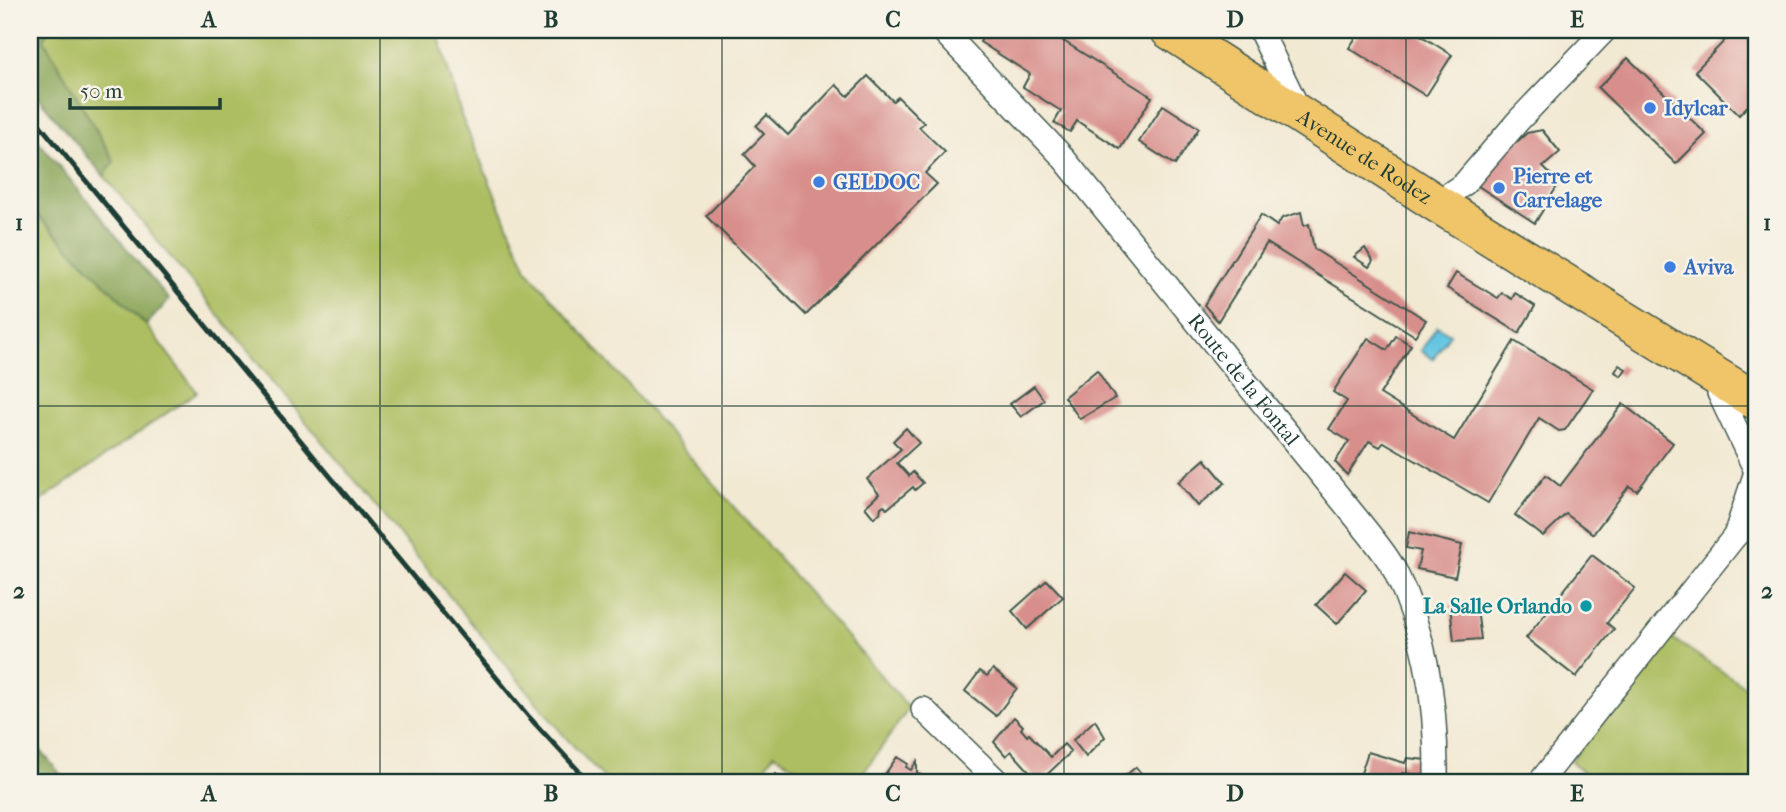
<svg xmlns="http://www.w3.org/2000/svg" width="1786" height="812" font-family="'IM FELL French Canon',serif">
<rect width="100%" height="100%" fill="#f7f3e8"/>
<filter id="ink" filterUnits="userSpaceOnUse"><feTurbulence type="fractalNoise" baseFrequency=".0143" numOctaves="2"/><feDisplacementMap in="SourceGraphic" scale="14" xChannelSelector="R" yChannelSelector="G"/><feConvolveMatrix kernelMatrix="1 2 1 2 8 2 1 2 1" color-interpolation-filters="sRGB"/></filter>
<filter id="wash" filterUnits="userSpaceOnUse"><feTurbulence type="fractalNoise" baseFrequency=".00686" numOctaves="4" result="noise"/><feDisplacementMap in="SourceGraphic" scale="28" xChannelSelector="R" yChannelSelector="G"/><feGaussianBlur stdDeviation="1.57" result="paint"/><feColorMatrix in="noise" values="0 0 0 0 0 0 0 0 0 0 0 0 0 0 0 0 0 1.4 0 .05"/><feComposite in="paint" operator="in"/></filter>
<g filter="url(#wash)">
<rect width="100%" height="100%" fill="#f2e9d3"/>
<g fill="#adbe62" stroke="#667e4b" stroke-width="2">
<polygon points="47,30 437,30 462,118 528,271 909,708 857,782 819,782 774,754 754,782 608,782 566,738 104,176 114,161 44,40"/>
<polygon points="30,208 146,325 197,392 30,508"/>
<polygon points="1669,636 1756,694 1756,782 1593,782 1571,761"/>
</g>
<g fill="#8aa558" stroke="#547146" stroke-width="2">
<polygon points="30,30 47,30 44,40 114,161 104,176 30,88"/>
<polygon points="30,131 169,300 146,325 30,208"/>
<polygon points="30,738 67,782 30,782"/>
</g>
<polygon fill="#64c5e2" stroke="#42818b" stroke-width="2" points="1437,326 1450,334 1433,359 1421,351"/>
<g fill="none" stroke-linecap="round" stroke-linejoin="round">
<polyline stroke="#64c5e2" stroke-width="6" points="30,769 47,782"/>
</g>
<g id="blocks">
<g fill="#d88e8b">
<polygon points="987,30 1046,30 1152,97 1120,149 1077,121 1070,132 1054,123 1061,111 1023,87 1030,74 980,42"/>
<polygon points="1361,30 1412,30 1452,55 1426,96 1349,48"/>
<polygon points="1735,30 1756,30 1756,97 1739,115 1695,71"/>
<polygon points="1628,58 1706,134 1676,164 1598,88"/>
<polygon points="868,76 893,101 898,97 924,123 919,127 945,152 925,173 937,184 806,315 706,216 755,166 744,154 764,134 756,126 767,115 788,135 836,85 848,96"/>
<polygon points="1163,105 1199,128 1175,165 1139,142"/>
<polygon points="1542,130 1560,152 1543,167 1559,183 1535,223 1475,184 1512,135 1518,141 1527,133"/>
<polygon points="1301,212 1304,226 1309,224 1314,249 1426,320 1415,336 1267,243 1218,321 1204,305 1261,215 1277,226 1282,218"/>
<polygon points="1365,248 1373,261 1369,267 1354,257"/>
<polygon points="1456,273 1498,298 1502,293 1512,299 1515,293 1535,306 1519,333 1447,288"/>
<polygon points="1396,336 1411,345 1380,394 1454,440 1514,341 1593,389 1565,430 1559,431 1539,418 1488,503 1384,442 1380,447 1369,441 1347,475 1335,462 1349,441 1329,429 1347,401 1333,392 1368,338 1387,350"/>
<polygon points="1619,365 1626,369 1621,376 1615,372"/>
<polygon points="1097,370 1115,398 1080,419 1064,397"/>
<polygon points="1034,386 1044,400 1021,417 1010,404"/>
<polygon points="1623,404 1673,443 1637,491 1629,486 1593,534 1566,514 1543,536 1515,515 1546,475 1560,486"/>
<polygon points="906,428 919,443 897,463 909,476 913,472 923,483 915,490 913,487 887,509 884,505 881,507 880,513 874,518 865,507 879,494 867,479 901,449 893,441"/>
<polygon points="1205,459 1225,483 1198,506 1178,482"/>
<polygon points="1409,532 1462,545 1455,577 1417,569 1421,551 1406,548"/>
<polygon points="1592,555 1635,588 1607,623 1614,629 1576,677 1526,638"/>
<polygon points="1345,572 1366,590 1337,624 1316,605"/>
<polygon points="1047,580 1063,597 1027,629 1012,611"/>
<polygon points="1476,602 1481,639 1454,641 1450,605"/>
<polygon points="993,669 1017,688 996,716 965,691 980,671 987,676"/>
<polygon points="1014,717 1023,726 1021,729 1027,736 1029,734 1051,757 1064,744 1071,752 1039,782 1011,751 1006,756 994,742"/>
<polygon points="1095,720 1105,737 1086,757 1073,740"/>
<polygon points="1368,752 1405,763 1407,758 1426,760 1425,775 1402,773 1399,782 1358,782"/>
<polygon points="897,757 908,764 906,767 911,770 917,761 917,773 932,782 890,782 883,777"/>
<polygon points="1136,767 1148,782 1118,782"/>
<polygon points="776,774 788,782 771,782"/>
</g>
</g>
</g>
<g filter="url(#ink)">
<use href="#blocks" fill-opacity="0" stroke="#3f574c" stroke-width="2"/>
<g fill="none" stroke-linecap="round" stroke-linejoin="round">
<defs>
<g id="street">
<path id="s1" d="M942,30L1060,154L1358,520C1371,537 1387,554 1396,573C1428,638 1437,710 1436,782"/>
<polyline points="1260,30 1300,112"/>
<polyline points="1436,203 1464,184 1518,121 1605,30"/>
<polyline points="1719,393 1756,471"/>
<polyline points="1756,472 1735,536 1756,515"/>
<polyline points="923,709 998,782"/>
<polyline points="1540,782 1735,536"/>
</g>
<g id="primary">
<path id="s2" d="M1169,30L1436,203L1756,401"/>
</g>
</defs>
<use href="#street" stroke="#3f574c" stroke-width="26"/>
<use href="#primary" stroke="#3f574c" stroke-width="40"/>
<use href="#street" stroke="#fff" stroke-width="23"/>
<use href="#primary" stroke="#f0c469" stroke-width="37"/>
<polyline stroke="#1f3d34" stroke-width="5" points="30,113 529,717 589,782"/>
</g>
</g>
<path fill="none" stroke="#1f3d34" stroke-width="2" stroke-opacity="0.55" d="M380,30V782M722,30V782M1064,30V782M1406,30V782M30,406H1756"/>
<g fill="#3f7fe0" stroke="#f7f3e8" stroke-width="2.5">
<circle cx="1650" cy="108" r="7"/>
<circle cx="819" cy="182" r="7"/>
<circle cx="1499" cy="188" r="7"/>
<circle cx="1670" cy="267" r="7"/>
</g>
<circle fill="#0f9aa8" stroke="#f7f3e8" stroke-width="2.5" cx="1586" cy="606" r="7"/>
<g text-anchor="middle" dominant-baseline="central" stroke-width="5" stroke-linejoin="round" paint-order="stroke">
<g font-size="21" font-weight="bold" fill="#366cbe" stroke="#f7f3e8" text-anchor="start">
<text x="1664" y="108">Idylcar</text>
<text x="1513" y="176">Pierre et<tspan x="1513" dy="24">Carrelage</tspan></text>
<text x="833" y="182">GELDOC</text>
<text x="1684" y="267">Aviva</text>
</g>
<g font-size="21" fill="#1f3d34" stroke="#f7f3e8">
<text stroke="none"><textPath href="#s2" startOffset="233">Avenue de Rodez</textPath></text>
<text stroke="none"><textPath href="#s1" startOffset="462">Route de la Fontal</textPath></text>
</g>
<g font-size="21" font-weight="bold" fill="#0d838f" stroke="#f7f3e8" text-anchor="end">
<text x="1572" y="606">La Salle Orlando</text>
</g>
</g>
<rect width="1786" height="812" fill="none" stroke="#f7f3e8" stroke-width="77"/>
<path d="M70 98v10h150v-10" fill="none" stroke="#1f3d34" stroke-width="3.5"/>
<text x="80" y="98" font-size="21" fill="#1f3d34" stroke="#f7f3e8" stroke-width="5" paint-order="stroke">50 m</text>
<rect x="38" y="38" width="1710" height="736" fill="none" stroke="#1f3d34" stroke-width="2.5"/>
<g font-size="23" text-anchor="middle" font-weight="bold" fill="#1f3d34">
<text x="209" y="27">A</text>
<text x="551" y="27">B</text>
<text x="893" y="27">C</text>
<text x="1235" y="27">D</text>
<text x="1577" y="27">E</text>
<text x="19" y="230">1</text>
<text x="1767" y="230">1</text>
<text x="19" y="598">2</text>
<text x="1767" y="598">2</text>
<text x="209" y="801">A</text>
<text x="551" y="801">B</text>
<text x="893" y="801">C</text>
<text x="1235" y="801">D</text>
<text x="1577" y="801">E</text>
</g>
</svg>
